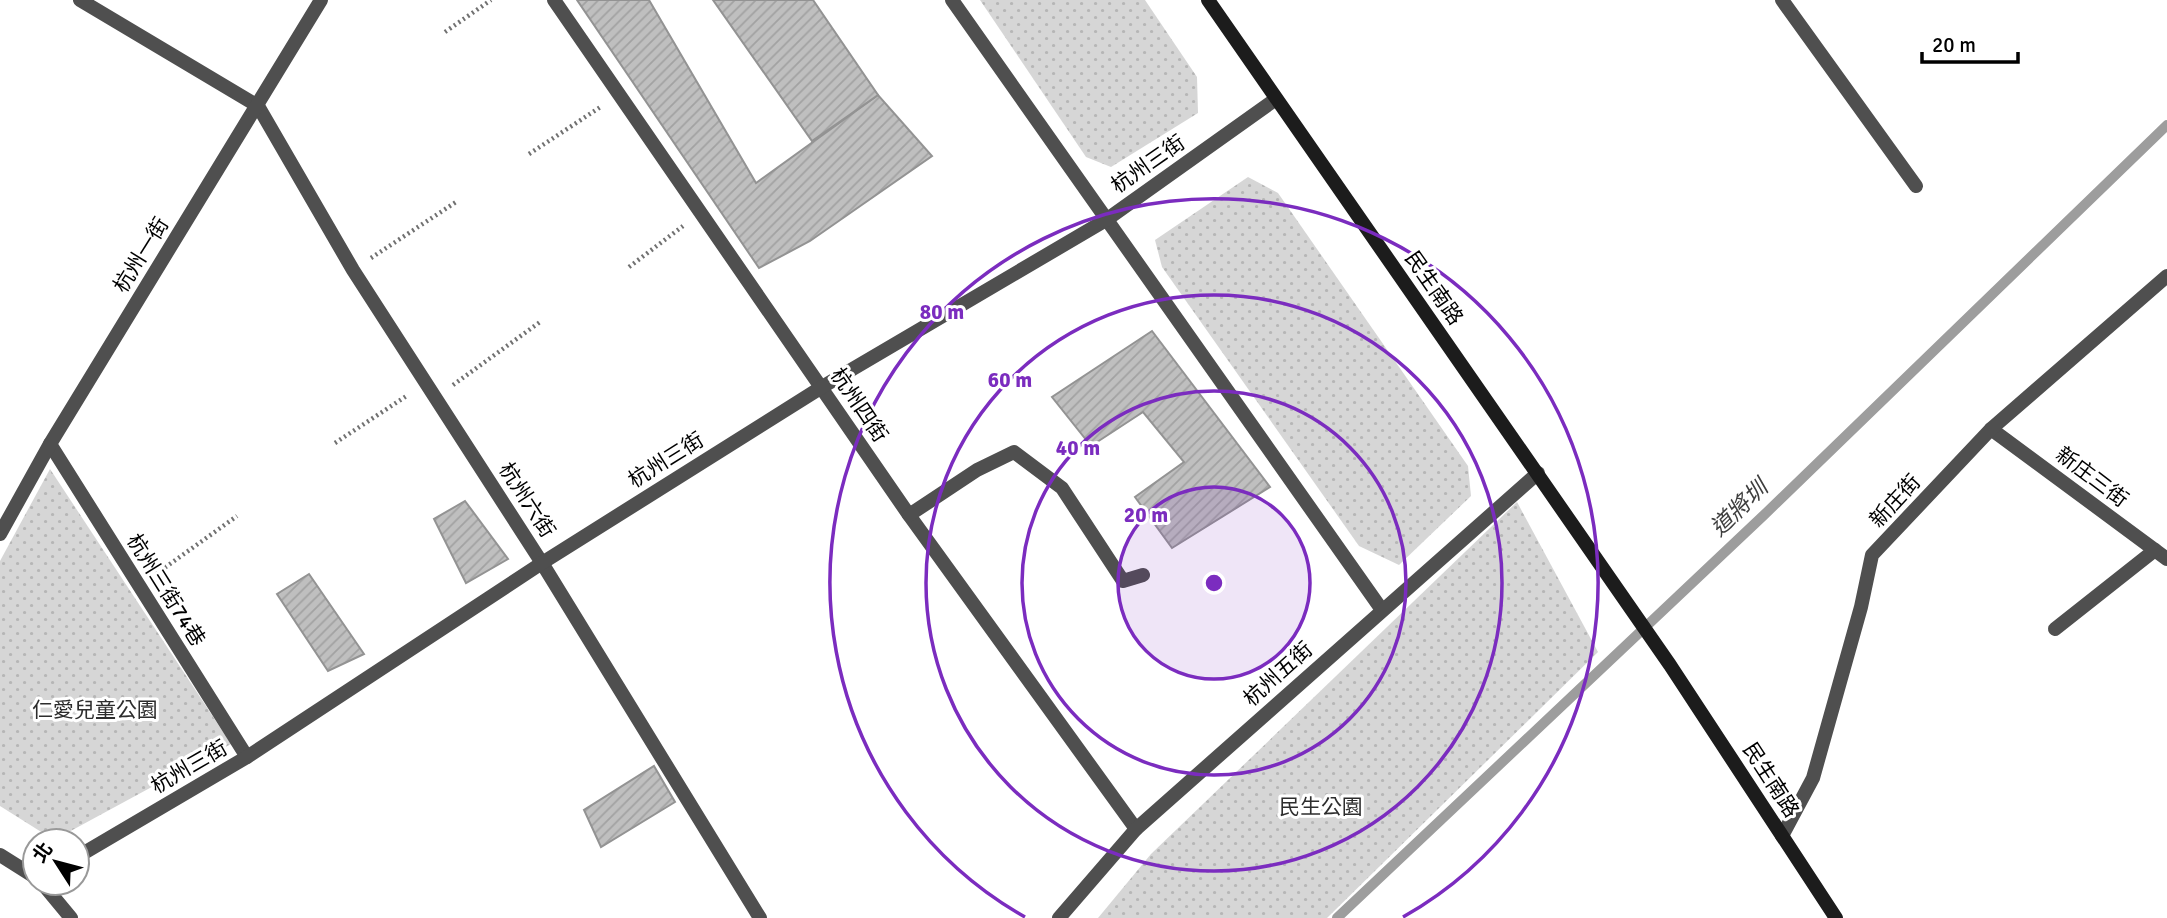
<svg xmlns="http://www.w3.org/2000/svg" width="2167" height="918" font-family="Signika,'Noto Sans TC',sans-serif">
<defs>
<pattern id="grass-dots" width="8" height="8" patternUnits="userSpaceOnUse" patternTransform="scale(1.75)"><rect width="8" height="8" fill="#d6d6d6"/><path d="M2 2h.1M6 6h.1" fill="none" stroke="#b6b6b6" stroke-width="1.8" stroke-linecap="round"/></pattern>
<pattern id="building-hatch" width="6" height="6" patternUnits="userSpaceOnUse" patternTransform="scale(1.75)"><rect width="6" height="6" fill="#bfbfbf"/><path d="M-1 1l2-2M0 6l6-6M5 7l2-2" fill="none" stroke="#a2a2a2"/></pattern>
</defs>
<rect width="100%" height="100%" fill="#fff"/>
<g fill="url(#grass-dots)">
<polygon points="980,0 1145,0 1197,77 1198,113 1111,167 1086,157"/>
<polygon points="1248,177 1278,193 1468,466 1471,496 1399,565 1359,546 1162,267 1155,240"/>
<polygon points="50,469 231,744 54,840 0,806 0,561"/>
<polygon points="1517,502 1598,652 1327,918 1098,918 1151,854"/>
</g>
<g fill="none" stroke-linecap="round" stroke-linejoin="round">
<polyline stroke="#9d9d9d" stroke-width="10" points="1337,918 1764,515 2167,125"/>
</g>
<g fill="url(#building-hatch)" stroke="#939393" stroke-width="2">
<polygon points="577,0 649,0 756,183 878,95 932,156 810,241 759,268"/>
<polygon points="713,0 813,0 878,95 812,141"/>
<polygon points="1152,331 1270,487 1172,548 1135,497 1184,462 1143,412 1091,446 1052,397"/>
<polygon points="465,501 508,559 466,583 434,519"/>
<polygon points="309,574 364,654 328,671 277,594"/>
<polygon points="654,766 675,802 601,847 584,810"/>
</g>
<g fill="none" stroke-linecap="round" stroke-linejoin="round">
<g stroke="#717171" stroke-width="4.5" stroke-dasharray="2 3.5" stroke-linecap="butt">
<polyline points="445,32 491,0"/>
<polyline points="529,154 602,106"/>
<polyline points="371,258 456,202"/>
<polyline points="629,267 683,226"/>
<polyline points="453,385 540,322"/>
<polyline points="335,443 408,395"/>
<polyline points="156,574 237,516"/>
</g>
<g stroke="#4f4f4f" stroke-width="14">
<polyline points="80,0 258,106 353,270 542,563 760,918"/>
<polyline points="554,0 909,515 1136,829"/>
<polyline points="1782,0 1916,186"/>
<polyline points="50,444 247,757"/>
<polyline points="909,515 977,470 1014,452 1062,488 1123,581 1143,575"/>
<polyline points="0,534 50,444 321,0"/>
</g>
<g stroke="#4f4f4f" stroke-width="14">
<polyline points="952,0 1382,610"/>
<polyline points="1991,429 2167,559"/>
<polyline points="2055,629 2155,550"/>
<polyline points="1782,836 1813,778 1861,607 1872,555 1991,429 2167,276"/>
<polyline points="0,855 35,877"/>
<polyline points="77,857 247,757 542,563 822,387 1106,220 1276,99"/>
<polyline points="42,883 71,918"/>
<polyline points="1059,918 1136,829 1538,473"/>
</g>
<polyline stroke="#1c1c1c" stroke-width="14" points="1208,0 1670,665 1836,918"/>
</g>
<circle cx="1214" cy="583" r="96" fill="#7b2cbf" fill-opacity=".12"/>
<g fill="none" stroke="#7b2cbf" stroke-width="3.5">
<circle cx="1214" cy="583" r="96"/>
<circle cx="1214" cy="583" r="192"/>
<circle cx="1214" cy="583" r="288"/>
<path d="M1025 917A384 384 0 1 1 1403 917"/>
</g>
<g text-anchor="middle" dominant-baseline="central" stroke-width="6" stroke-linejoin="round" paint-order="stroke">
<g font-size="21" fill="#000" stroke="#fff">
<text transform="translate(1148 164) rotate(-35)">杭州三街</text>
<text transform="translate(141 255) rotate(-58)">杭州一街</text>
<text transform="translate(1434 288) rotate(55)">民生南路</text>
<text transform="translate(859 405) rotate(56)">杭州四街</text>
<text transform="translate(666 460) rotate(-32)">杭州三街</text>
<text transform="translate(2092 477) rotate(37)">新庄三街</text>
<text transform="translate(527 500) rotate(57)">杭州六街</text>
<text transform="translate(1895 501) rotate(-47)">新庄街</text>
<text transform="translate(166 590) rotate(58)">杭州三街74巷</text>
<text transform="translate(1278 674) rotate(-42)">杭州五街</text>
<text transform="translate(189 767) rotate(-30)">杭州三街</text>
<text transform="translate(1771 780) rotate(57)">民生南路</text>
</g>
<g font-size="21" fill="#2d2d2d" stroke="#fff">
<text x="95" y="710">仁愛兒童公園</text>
<text x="1321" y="807">民生公園</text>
</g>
<g font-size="23" font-style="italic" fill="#3e3e3e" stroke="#fff">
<text transform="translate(1739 508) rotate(-44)">道將圳</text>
</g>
</g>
<circle cx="1214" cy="583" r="10" fill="#7b2cbf" stroke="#fff" stroke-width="3.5"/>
<g font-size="21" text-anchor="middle" font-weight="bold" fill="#7b2cbf" stroke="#fff" stroke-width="6" stroke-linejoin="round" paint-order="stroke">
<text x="942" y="319">80 m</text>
<text x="1010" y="387">60 m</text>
<text x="1078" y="455">40 m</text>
<text x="1146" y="522">20 m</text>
</g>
<g transform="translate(56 862) rotate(306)"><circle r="33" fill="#ffffff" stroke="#999999" stroke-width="2"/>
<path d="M0-5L12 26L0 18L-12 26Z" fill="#000000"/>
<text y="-10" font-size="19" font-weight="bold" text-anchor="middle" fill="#000000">北</text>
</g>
<path d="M1922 52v10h96v-10" fill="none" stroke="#000000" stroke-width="3.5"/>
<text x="1932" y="52" font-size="21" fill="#000000" stroke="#ffffff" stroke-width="5" paint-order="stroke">20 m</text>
</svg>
